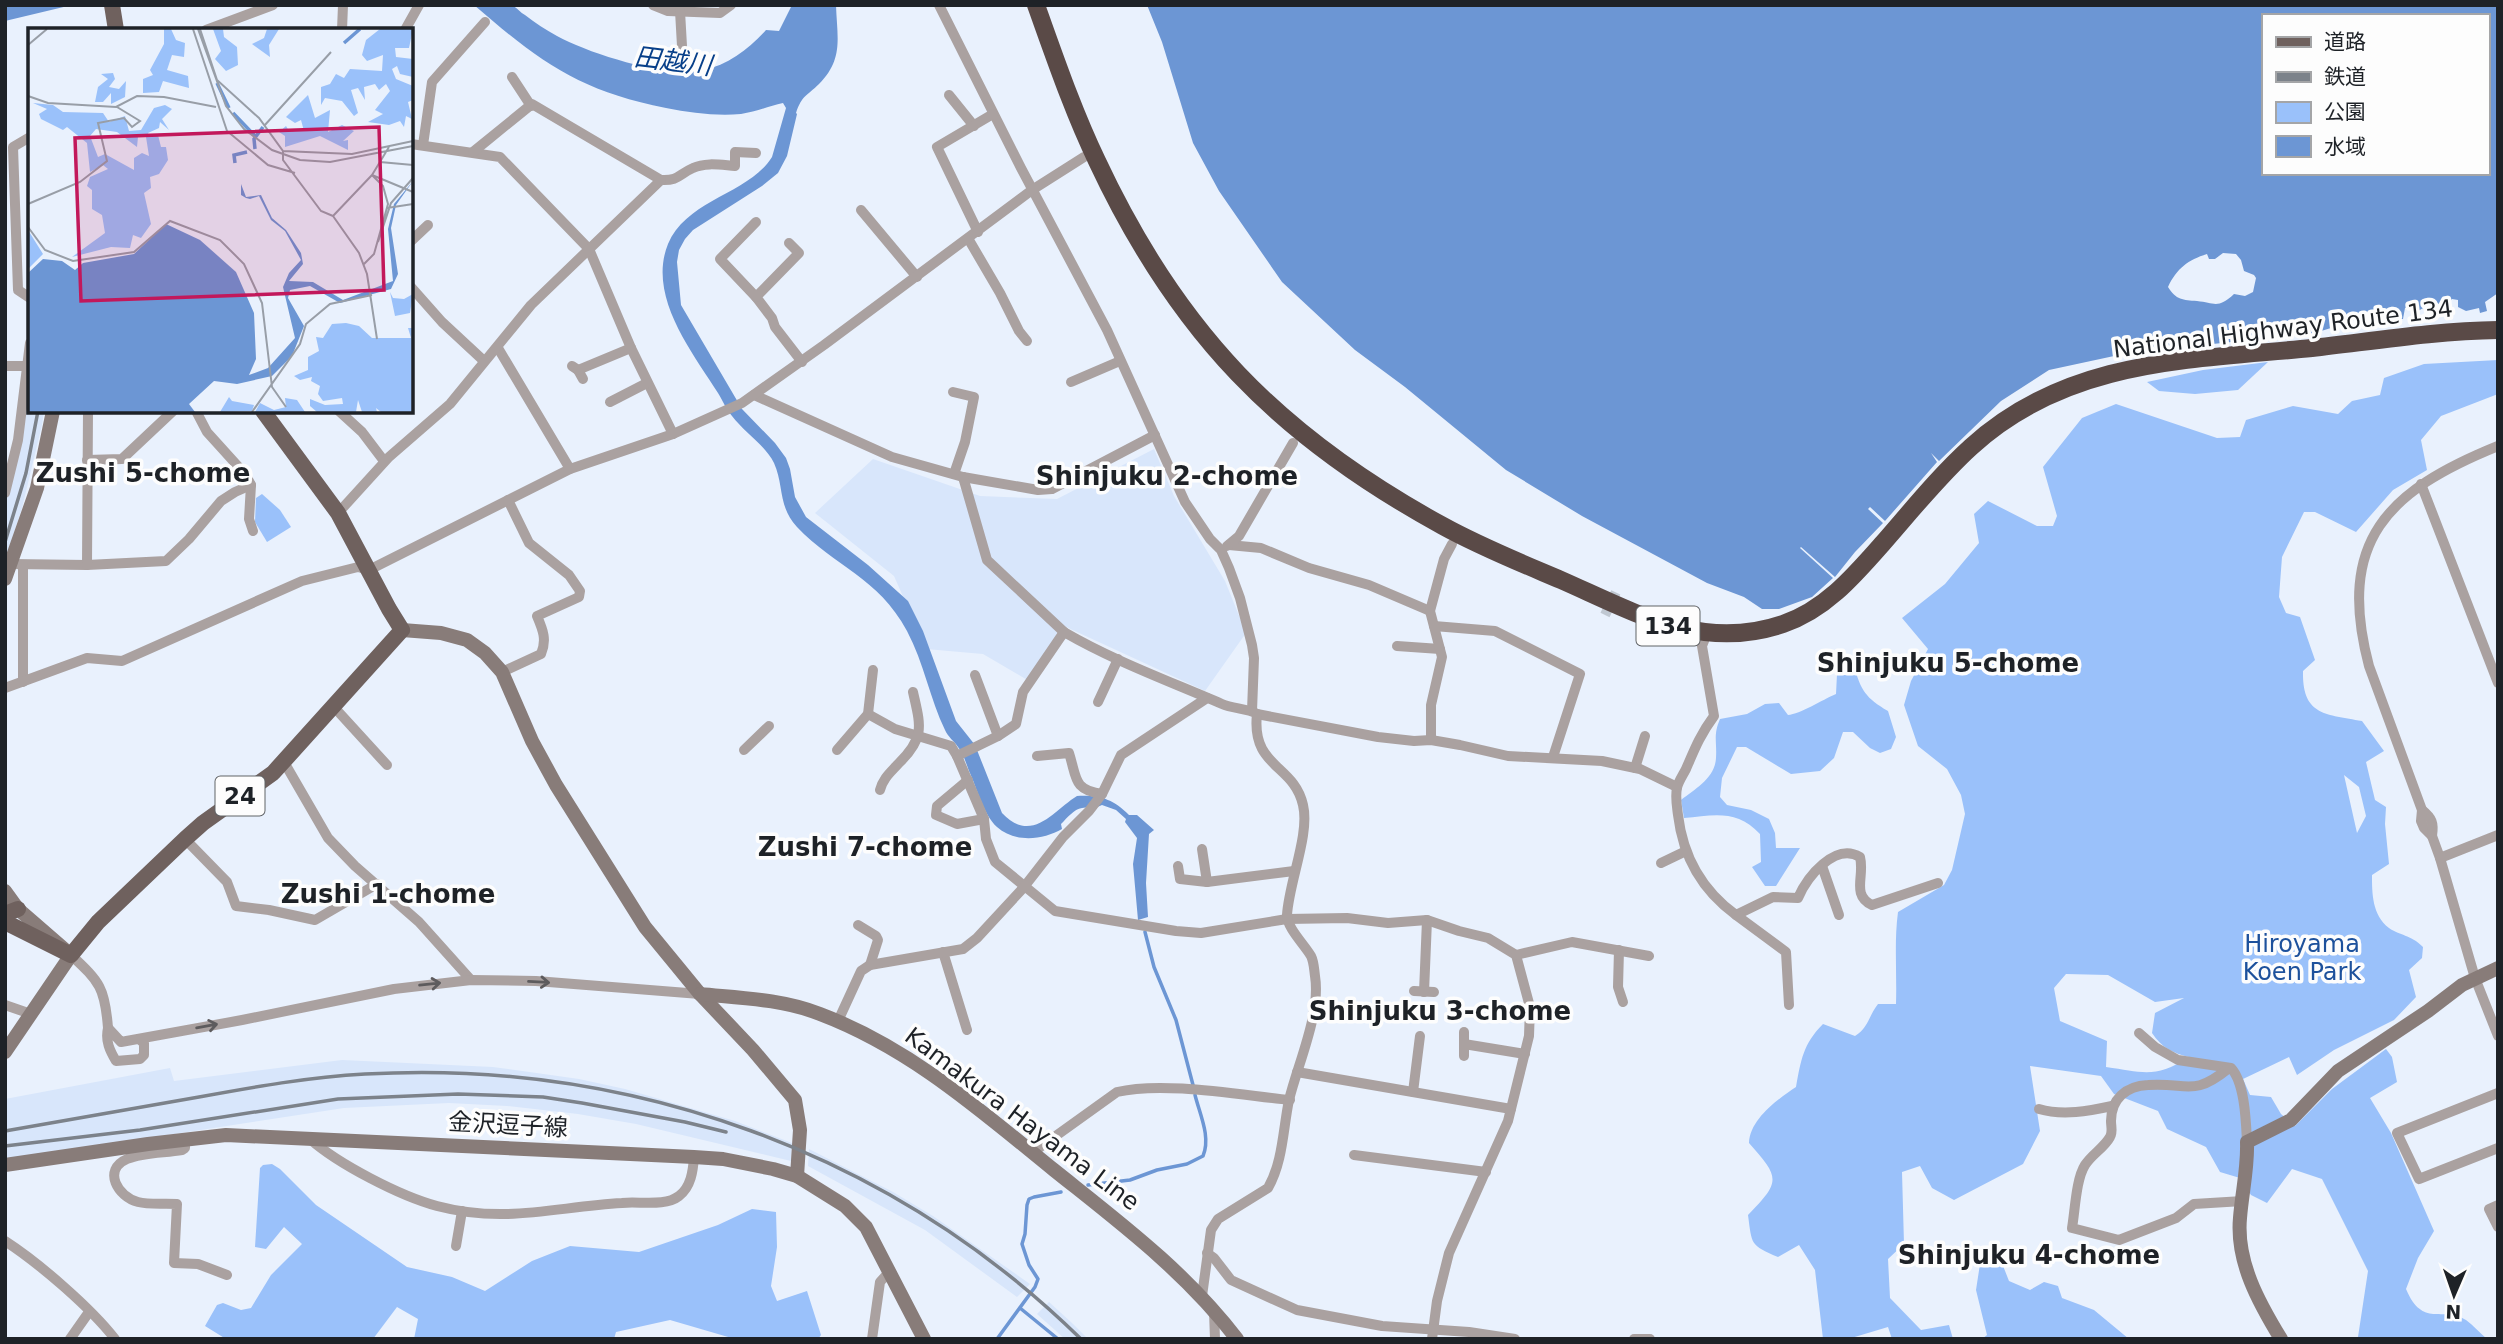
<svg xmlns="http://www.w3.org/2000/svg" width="2503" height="1344" font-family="'DejaVu Sans','Noto Sans JP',sans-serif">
<rect width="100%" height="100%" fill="#e9f1fd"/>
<g fill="#d8e6fb">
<polygon points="30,371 30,411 44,411 42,425 22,508 5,560 5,498 13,473"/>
<polygon points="1154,449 1174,496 1225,581 1246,633 1205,691 1064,626 1029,681 983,654 926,649 894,576 815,513 873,459 980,496 1057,499"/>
<polygon points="342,1060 493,1067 579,1079 625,1089 735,1121 792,1143 791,1161 636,1124 578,1114 507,1106 449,1103 344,1108 5,1160 5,1099 170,1068 174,1081"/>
<polygon points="809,1149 893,1192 933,1216 1030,1284 1017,1297 925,1230 808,1166"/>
<polygon points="1049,1302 1073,1324 1088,1339 1065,1339 1037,1314"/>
</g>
<g fill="#9ac1fa" fill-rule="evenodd">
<path d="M2498,360V394L2441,416L2421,440L2427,470L2393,490L2356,532L2315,512H2304L2282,557L2279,597L2286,613L2300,617L2315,660L2303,671C2302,716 2326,714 2362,721L2384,751L2366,762L2375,800L2386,807L2385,824L2389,864L2372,875C2372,893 2372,915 2389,928C2400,936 2410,934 2423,947L2422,958L2409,970L2416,997L2394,1020L2334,1050L2297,1075L2289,1057L2243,1079L2250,1095L2271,1097L2281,1114L2295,1126L2332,1089L2386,1049L2392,1057L2397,1082L2370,1098L2391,1133L2434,1231L2418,1258L2406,1289C2423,1329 2442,1305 2466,1320C2473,1325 2480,1333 2487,1339H2360L2358,1337L2368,1271L2322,1179L2292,1169L2267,1203L2251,1195L2240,1178L2220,1172L2206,1147L2167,1129L2158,1111L2114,1094L2101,1076L2030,1066L2040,1131L2023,1164L1954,1200L1932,1188L1920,1166L1902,1172L1904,1244L1888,1259L1890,1298L1921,1330L1949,1325L1953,1339H1892L1888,1327L1848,1339H1823L1815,1270L1799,1245L1778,1257C1750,1245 1752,1245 1748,1215C1781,1181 1780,1178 1749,1143C1750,1119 1778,1099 1796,1087C1801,1060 1803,1044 1823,1024L1855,1036C1869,1027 1868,1017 1878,1004H1896C1897,972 1894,942 1898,912L1944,885L1952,870L1965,814L1961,795L1947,769L1918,746L1904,705L1911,681L1928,649L1902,618L1945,584L1979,543L1974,514L1988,501L2037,526H2053L2057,516L2043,467L2082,418L2116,404L2217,438L2240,437L2246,420L2293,406L2338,414L2352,401L2380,395L2384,378L2424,364ZM2344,775L2359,787L2366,816L2357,833ZM2066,974L2108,975L2155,1002L2184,998L2155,1013L2152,1033C2162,1048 2173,1053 2189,1057C2155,1079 2143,1072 2106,1067L2107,1041L2060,1021L2054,988Z"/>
<polygon points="2268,362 2238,390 2195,394 2159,391 2147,382 2203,370"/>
<polygon points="262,494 280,510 291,527 267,542 255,522 256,498"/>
<path d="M1854,666C1861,691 1866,698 1888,711L1896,737L1891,749L1880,753L1870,748L1853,732H1843L1834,758L1820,771L1791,774L1746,747H1737L1722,778L1720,797L1727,805L1751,810L1769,819L1775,833L1776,848H1800L1776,886H1765L1752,867L1761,862L1760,834C1737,809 1714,815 1684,818L1681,800C1695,789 1715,778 1716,758C1717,741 1713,735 1720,719L1747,714L1765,704L1779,703L1788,715C1800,714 1822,700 1836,694L1837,674Z"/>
<polygon points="272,1164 280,1169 316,1205 407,1267 452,1277 485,1291 532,1261 570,1246 639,1252 718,1225 752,1209 776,1212 777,1247 771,1286 777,1301 807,1291 821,1335 818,1339 735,1339 670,1320 616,1332 614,1339 414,1339 418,1319 397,1307 373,1339 226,1339 205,1326 217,1305 223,1303 241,1310 251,1308 271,1275 302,1244 284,1227 266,1249 255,1247 260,1168 263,1165"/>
<polygon points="1998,1253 2009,1281 2030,1290 2044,1282 2058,1286 2062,1298 2094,1310 2129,1339 1982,1339 1987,1335 1976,1290 1980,1264"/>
</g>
<g fill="#6c96d4" fill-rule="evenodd">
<polygon points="5,5 72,5 5,21"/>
<path d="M474,5C485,5 502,2 512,5C516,7 521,13 525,15C535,23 546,30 557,36C590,54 666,78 703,70C728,65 749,49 766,30L779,31L792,5H836C837,37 844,59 819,84C807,96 802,95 796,113L797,114L787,156L778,173L762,186L693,230L685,239L679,250L677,262L681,305L742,409L775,443L786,458L790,469L795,497L806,517L868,565L908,601L923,631L956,721L975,745L1002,813C1032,845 1054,810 1077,796C1100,795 1113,799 1129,815H1137L1154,830L1149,834L1146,883L1148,917L1138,920L1133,864L1137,838L1125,822L1126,819L1116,810L1102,805C1094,809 1090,806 1082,808C1074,809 1067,818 1061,824L1062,829C1043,840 1015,843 997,827C983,814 977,788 969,771C966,763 963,753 958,747C954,741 948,737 945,730C930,699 924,663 907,631C878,577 835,567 797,527C778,507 784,485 774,463C765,445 744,432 732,416C726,409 723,401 718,393C692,352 647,296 668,244C687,199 749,194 772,157L786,108L783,103C769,106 756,112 741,114C716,116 691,113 666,108C579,91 540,62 474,5Z"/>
<path d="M1147,5H2498V293L2485,302L2487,311L2480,313L2479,308L2466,311L2458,307V300L2452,299L2444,308L2435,301L2418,311L2412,308H2405L2403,319L2385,320L2376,327L2356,320L2315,333L2128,353L2049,370L2001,401L1939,461L1931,453L1937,462L1885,521L1870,507L1868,509L1883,523L1855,552L1835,577L1801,547L1800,548L1833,578L1812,597L1779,609H1762L1744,597L1707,583L1582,516L1506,470L1405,387L1355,350L1282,282L1219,191L1193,143L1162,42ZM2263,16H2487V173H2263ZM2223,253L2236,254L2241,260L2244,271L2254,275L2256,278L2253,292L2245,296L2234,294C2218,309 2215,303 2197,301C2183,300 2176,300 2168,287C2177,268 2188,260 2207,254L2209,259H2215Z"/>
</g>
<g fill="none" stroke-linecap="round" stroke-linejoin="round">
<g stroke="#6c96d4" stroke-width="3.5">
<polyline points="1145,932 1154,967 1176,1020 1193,1085"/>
<path d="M1088,1185L1130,1180L1157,1170L1187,1164L1203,1156C1211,1137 1200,1115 1195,1095"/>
<polyline points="1020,1308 1058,1339"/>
<polyline points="997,1339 1035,1287 1038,1279 1029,1265 1022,1244 1025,1234 1027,1205 1029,1199 1034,1197 1061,1192"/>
</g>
<polyline stroke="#c0c8d2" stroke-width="10" stroke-dasharray="10 5" stroke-linecap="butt" points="1605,615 1616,592"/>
<g stroke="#aaa1a0" stroke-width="10">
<polyline points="653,5 668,11 720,13 731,5"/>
<polyline points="939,5 1021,168 1107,330 1185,502 1210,539 1221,550 1229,568 1240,598 1252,645 1254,658 1252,711"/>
<polyline points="680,11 682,46"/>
<polyline points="206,30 273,5"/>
<polyline points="342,30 343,5"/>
<polyline points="405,30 419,5"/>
<polyline points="512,77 531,106"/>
<polyline points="949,95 974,126"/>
<polyline points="30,137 13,147 18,290 30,298"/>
<polyline points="411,144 500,157 589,249 631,348 673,434"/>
<polyline points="423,145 432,82 485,22"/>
<path d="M473,152L532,104L661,180C679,181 679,174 693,168C706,162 721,165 735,166V152L756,153"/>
<polyline points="861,210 917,277"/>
<polyline points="978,232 937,147 993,114"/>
<polyline points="969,240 1000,293 1019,331 1027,341"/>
<polyline points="411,241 428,225"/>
<polyline points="789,243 799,253 756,297 772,318 775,327 802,362"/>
<polyline points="411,287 442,322 484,361"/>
<polyline points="756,297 720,259 756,222"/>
<polyline points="498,348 570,469"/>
<polyline points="5,366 28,366"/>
<polyline points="572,366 578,370 583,379"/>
<polyline points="578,370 631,348"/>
<polyline points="1071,382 1120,361"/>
<polyline points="953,392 974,397 965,442 954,474"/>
<polyline points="754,395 892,457 963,477 1038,490 1052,489 1155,435"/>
<polyline points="610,402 647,383"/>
<polyline points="196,411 207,432 245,474 251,485 249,519 253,531"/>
<polyline points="339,411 362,432 384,461"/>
<path d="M2498,446C2387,491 2336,541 2369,666L2422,810L2421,821L2424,828L2432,836L2440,858L2475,978L2498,1036"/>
<polyline points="87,460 122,459 173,411"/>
<polyline points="963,477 987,560 1064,632"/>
<polyline points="2421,484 2498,683"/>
<polyline points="5,493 18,440 30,343"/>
<polyline points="338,513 389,457 450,404 531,305 661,180"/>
<polyline points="1229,545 1261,548 1309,568 1369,585 1430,611"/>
<polyline points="1227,546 1239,536 1293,443"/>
<polyline points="11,564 87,565 166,561 189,539 221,501 235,492 251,485"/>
<polyline points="23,565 23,682"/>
<polyline points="87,565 88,411"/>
<polyline points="1434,626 1495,631 1580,674 1553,757"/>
<path d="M1704,641L1702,646L1714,716C1700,735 1695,748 1686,769C1683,775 1678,782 1677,788C1675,797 1677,807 1678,815C1683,857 1703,891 1736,915L1773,897L1798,898C1807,877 1835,842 1860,857C1865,876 1851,895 1872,905L1938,883"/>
<polyline points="1397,646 1440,649"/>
<path d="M502,672L541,654C547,640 543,630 537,616L579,597L580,591L569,575L529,543L508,500"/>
<polyline points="975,675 998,736"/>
<polyline points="5,688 87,658 122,661 302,581 358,567 369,570 570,469 673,434 742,403 824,345 1032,190 1084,157"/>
<polyline points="1098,702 1118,659"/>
<polyline points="334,707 387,765"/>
<polyline points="868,714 895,729 951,746 957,756 984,819 986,839 995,862 1055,911 1176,931 1201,933 1287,919 1347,918 1388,923 1427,920 1459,931 1488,938 1516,955 1530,1007 1529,1036 1508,1121 1449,1253 1437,1301 1432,1339"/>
<polyline points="1431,740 1431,705 1442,657 1430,611 1444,559 1452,544"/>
<polyline points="744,750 769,726"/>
<polyline points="837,750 868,714 873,670"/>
<path d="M957,756L998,736L1016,724L1023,692L1064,632C1114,661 1169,681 1222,704C1233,709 1248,708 1257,714L1378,737L1414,741L1431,740L1460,745L1508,756L1602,761L1640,769L1677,787"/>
<path d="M1037,756L1069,753C1077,778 1073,790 1102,794"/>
<polyline points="284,762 328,838 355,866 419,922 471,980"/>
<polyline points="1635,768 1645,736"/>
<polyline points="968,780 937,806 936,815 957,824 984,819"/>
<path d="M880,790C883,778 891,772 899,763C926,737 920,724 913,692"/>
<path d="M2422,810C2432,818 2434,823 2432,836"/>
<polyline points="185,839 227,882 236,906 269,910 315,920 377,884"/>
<polyline points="1202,849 1207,882"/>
<polyline points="2440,858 2498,835"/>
<polyline points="1661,863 1686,851"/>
<polyline points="1178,866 1180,879 1207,882 1294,871"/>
<polyline points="1822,866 1839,915"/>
<polyline points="1736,915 1786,952 1789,1005"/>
<polyline points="858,925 876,936 878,940 870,965"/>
<polyline points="1619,950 1618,987 1623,1002"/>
<polyline points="943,952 967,1030"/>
<path d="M71,955C100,982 105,988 108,1028"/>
<polyline points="1516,955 1572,942 1649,956"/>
<polyline points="1414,991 1434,992"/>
<polyline points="1424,992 1427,920"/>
<polyline points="5,1005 31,1014"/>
<polyline points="838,1021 861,971 870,965 963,949 977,938 1024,887 1063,837 1089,811 1102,794 1121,755 1207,698"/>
<path d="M2139,1033L2155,1047L2178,1060L2231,1068C2245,1083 2246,1122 2247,1142"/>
<path d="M139,1039L144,1043V1055L140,1059L116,1061C110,1051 105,1041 108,1028L121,1042L242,1020L394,989L471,980L536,981L700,994"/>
<polyline points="1464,1044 1525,1054"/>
<polyline points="1464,1056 1464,1032"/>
<path d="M2229,1068C2192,1098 2188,1082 2148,1085C2126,1086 2111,1099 2111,1121C2111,1127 2113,1132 2110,1137C2104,1148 2092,1154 2085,1165C2076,1179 2075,1211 2072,1228L2119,1240L2176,1218L2194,1204L2243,1201"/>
<polyline points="1297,1072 1511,1109"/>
<polyline points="1413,1092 1420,1036"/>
<polyline points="2498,1093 2397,1133 2419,1179 2498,1148"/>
<path d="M2039,1109C2063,1116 2089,1111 2112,1106"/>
<path d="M310,1139C338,1164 400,1196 437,1206C505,1224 554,1207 622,1203C639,1201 665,1207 679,1196C691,1187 693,1171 694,1157"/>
<path d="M185,1140V1148L182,1150C165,1153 143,1152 127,1159C102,1170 118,1197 138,1202C150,1205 165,1203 177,1204L174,1263L198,1264L227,1275"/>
<path d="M1032,1153L1117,1092C1163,1081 1240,1095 1290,1100"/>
<polyline points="1354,1155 1486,1172"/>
<polyline points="2498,1205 2489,1209 2498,1227"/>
<path d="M5,1241C39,1263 91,1308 115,1339"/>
<polyline points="456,1246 462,1211"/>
<polyline points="1207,1253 1214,1258 1231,1280 1297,1310 1382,1326 1469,1332 1515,1339"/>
<path d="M1202,1296L1211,1230L1218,1219L1268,1188C1283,1162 1283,1129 1289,1100C1298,1063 1321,1014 1315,976C1314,969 1314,962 1311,956C1304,944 1287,928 1287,915C1289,882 1310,834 1303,805C1294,764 1251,768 1257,714"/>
<polyline points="1214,1311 1215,1339"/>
<polyline points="70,1339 89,1312"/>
<polyline points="872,1339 880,1282 890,1271"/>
<polyline points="1634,1339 1650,1339"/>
</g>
<g stroke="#887c79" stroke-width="14">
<polyline points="5,579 37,488 53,411"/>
<polyline points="402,630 441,633 467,640 485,653 502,672 532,741 556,785 645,927 700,994 753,1050 795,1100 800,1130 797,1176"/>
<polyline points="5,891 18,909 71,955 5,1052"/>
<path d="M700,994C740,998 782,999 820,1014C910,1048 980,1110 1054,1170C1119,1222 1185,1271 1237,1339"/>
<polyline points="5,1165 148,1144 226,1135 694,1157 723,1159 773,1169 797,1176 845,1206 866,1227 924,1339"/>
<path d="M2281,1339C2259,1303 2236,1262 2240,1218C2242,1192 2248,1168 2247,1142L2291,1120L2338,1071L2428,1011L2462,985L2498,968"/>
</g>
<g stroke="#6f615e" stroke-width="16">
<polyline points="112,5 116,30"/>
<polyline points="5,914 18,909"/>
<polyline points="5,922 71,955 98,922 185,839 203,823 273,773 402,630 389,609 338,513 263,411"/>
</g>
<path stroke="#5a4a47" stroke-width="18" d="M1036,5C1055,58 1073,111 1097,161C1177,332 1278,436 1443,526C1481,547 1521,563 1561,580C1634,612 1701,652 1783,624C1825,610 1854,576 1883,543C1911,511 1939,476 1971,447C2067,359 2190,360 2312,348C2374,341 2436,331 2498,330"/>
<g stroke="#7c828a" stroke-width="3.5">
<polyline points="5,542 26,473 38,411"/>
<path d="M5,1131C70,1120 134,1108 199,1097C254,1087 309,1077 365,1074C630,1059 890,1152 1081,1339"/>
<polyline points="5,1146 140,1130 338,1099 458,1094 543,1097 582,1103 685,1122 726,1132"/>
</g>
</g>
<defs><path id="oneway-shaft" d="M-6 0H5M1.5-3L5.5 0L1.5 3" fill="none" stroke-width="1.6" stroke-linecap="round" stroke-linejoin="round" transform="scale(1.75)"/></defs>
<g stroke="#5d5b5d">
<use href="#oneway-shaft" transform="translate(539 982) rotate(3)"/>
<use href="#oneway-shaft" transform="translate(430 984) rotate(-6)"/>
<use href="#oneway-shaft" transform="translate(207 1026) rotate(-10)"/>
</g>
<g text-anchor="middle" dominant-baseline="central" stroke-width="7" stroke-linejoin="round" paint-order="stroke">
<g fill="#fdfdfd" stroke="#616467" stroke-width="2">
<rect x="1636.5" y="606.5" width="63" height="39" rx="5"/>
<rect x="215.5" y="776.5" width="49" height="39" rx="5"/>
</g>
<g font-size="23" font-weight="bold" fill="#1e2227">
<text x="1668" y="626">134</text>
<text x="240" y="796">24</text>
</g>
<g font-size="24" fill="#1e2227" stroke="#fdfdfd">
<text transform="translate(2283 329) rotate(-7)">National Highway Route 134</text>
<text transform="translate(1022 1119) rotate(37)">Kamakura Hayama Line</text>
<text transform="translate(508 1125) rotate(3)">金沢逗子線</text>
</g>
<g font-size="24" fill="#1d519c" stroke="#fdfdfd">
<text x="2302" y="944">Hiroyama<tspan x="2302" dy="28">Koen Park</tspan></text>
</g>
<g font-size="26" font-style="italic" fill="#073f89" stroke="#fdfdfd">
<text transform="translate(673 61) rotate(7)">田越川</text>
</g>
<g font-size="26" font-weight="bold" fill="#1e2227" stroke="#fdfdfd">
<text x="143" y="473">Zushi 5-chome</text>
<text x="1167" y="476">Shinjuku 2-chome</text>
<text x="1948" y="663">Shinjuku 5-chome</text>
<text x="865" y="847">Zushi 7-chome</text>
<text x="388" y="894">Zushi 1-chome</text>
<text x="1440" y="1011">Shinjuku 3-chome</text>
<text x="2029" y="1255">Shinjuku 4-chome</text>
</g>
</g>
<g transform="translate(28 28)">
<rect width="385" height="385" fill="#e9f1fd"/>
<path d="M136,1H143L148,12L157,15L156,29L144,27L139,42L160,48L161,60L135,53L131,64L115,65V51L125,47L122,42L136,16ZM185,1H195L196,9L209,19L210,37L198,43L187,31L193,23ZM239,1H251L241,17L242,29L224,16L236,10ZM352,1H385L381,20H367L368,29L385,31V49L372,46L369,38L364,41L368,51L385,58V72L380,74L384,91L378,88L376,99L372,93L361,97L340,94L355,86L347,82L362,63L358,56L351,62L347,56L336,59L337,72L330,60L323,62L330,85L326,88L314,73L297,70L293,77V59L302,56L308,46L316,50L322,41L354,43L355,27L339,33L334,27L338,12ZM85,45L87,51L81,59L91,61L98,53L97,69L83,76V65L75,74H67L70,59L80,51L73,46ZM280,67L287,90L302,82L300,104L314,97L326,103L315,113L320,112V122L292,108L257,119V108L251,104L258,98L261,103H276L273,92L267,95L258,89ZM5,75L25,77L35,84L75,85L81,94L97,88L101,103L113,102L126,80L137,77L144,81L134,91L141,102L132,94L131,100L120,105L122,109L130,107L133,119H138L140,132L131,146L122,149L123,160L116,165L123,196L113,210L105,207L102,220L83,219L44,229L77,205L74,187L64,181V162L59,158L62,149L80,141L75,137L62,144L59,115L39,99L35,102L13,91L11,86L19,81ZM68,101L89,104L109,119L110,109H118L121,128L114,125L106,130V142L77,126L70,129L62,108ZM0,202L15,226L0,241ZM362,264L365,270L376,271L385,266L382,285L367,288ZM318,295L331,298L344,310H383L380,300H385V384H353L348,380L349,384H334L330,372L328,384H289L282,378V371L297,377L315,376L314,370L295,373L290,366L292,358L283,353L284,349L272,352L266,348L280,342V329L291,323L288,309L295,310L304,296ZM201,369L204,373L226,377L224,383L192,384ZM257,370L269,372L277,384H227L232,375L246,382L258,379Z" fill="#9ac1fa" fill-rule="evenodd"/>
<path d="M385,153L368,177L363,200L370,246L363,261L312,275L282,258L262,262L260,270L276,298L264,328L244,348L209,356L186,353L161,376L167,384H0V245L15,231L34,233L47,242L55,235L106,226L138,196L172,212L208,244L226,285L228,331L221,347L240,340L267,310L255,259L261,245L273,232L257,203L243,192L231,168L222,171L218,170L213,167V156L218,169L233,167L244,190L258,202L273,225L275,236L261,253L285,254L315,272L365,253L360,201L366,176Z" fill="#6c96d4"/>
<path fill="none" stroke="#6c96d4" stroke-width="3.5" d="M316,15L332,1M189,55L201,80M205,85L227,108M227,121L226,111L235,99M207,135L206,127L219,124"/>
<path fill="none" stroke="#989ea7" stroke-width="2" d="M165,1L199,103L240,137L267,145M170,1L198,78L216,101L244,122L272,132L302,134L385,118M172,1L189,52L231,90L255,123L324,126L385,113M0,17L19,1M0,68L20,75L88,79L109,68L136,69L188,79M236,98L303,24M255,123V132L293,183L305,188M352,134L385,137M0,176L52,154L79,133L70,95L96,90L104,99L112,93L89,79M359,180L385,176M305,188L331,225L339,246L349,311M305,188L344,147L385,164M0,199L17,222L45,233L106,224L142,193L192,212L216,236L234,275L244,359L258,379M350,214L363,175L385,150M336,236L346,226L360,176L355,158L344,147L361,119M224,384L272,316L278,296L302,276L344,267"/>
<path fill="#c2185b" fill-opacity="0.15" stroke="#c2185b" stroke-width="3.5" d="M351,99L356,262L53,273L47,110Z"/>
<rect width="385" height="385" fill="none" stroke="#1e2227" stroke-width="3.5"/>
</g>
<rect width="2503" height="1344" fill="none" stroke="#1e2227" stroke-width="14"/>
<rect x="2262" y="14" width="228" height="161" fill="#fdfdfd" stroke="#a4a5a7" stroke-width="2"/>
<rect x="2276" y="37" width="35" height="10" fill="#6f615e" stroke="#a4a5a7" stroke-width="2"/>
<text x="2324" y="49" font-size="21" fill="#1e2227">道路</text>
<rect x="2276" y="72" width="35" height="10" fill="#7c828a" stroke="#a4a5a7" stroke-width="2"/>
<text x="2324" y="84" font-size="21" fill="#1e2227">鉄道</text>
<rect x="2276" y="102" width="35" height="21" fill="#9ac1fa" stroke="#a4a5a7" stroke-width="2"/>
<text x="2324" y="119" font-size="21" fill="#1e2227">公園</text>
<rect x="2276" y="136" width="35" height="21" fill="#6c96d4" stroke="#a4a5a7" stroke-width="2"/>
<text x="2324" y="154" font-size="21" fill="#1e2227">水域</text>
<g transform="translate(2454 1295) rotate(182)" stroke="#fdfdfd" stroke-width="5" paint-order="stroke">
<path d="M0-5L12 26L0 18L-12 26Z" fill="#1e2227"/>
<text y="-10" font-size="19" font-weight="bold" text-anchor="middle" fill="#1e2227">N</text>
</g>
</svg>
